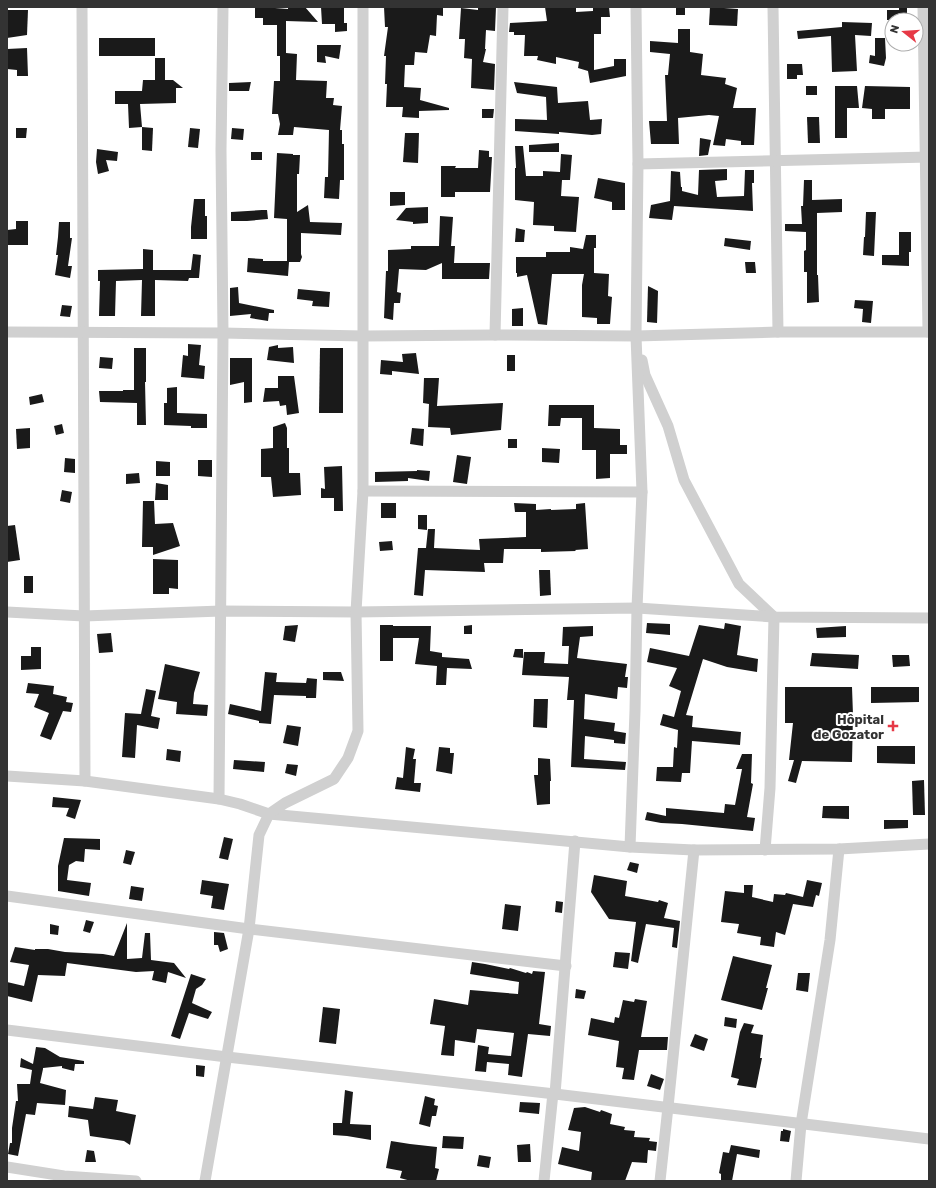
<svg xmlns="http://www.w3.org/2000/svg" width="936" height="1188" font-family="Rubik,sans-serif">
<rect width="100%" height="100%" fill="#fff"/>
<g fill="#1a1a1a">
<polygon points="262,7 288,9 288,7 305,7 318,22 286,21 286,53 297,54 296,80 327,81 326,98 334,98 333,105 342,106 340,130 342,130 342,144 344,144 344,180 340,180 339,199 324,198 325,177 328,177 329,130 294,127 293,135 278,135 280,124 278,114 272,114 274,81 280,81 280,56 277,56 277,25 263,25 263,18 255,18 255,8"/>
<polygon points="321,7 344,7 344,23 347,23 347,31 335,32 335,24 322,24"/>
<polygon points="384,7 443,7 443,16 437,15 436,36 430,35 427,53 415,52 414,65 405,65 404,87 421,88 420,100 449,108 449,110 419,111 419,118 402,117 403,107 386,107 387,84 385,84 386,56 384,56 388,27 385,27"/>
<polygon points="478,7 496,7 495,31 486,30 485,49 486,49 483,62 495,64 494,90 471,88 472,59 464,58 465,39 459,39 461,8 478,10"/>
<polygon points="545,7 576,7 576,12 593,11 593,7 609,7 610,17 601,17 601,34 594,34 594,70 614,66 614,59 626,59 626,76 590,83 588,71 578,68 579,62 556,57 556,64 537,60 538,56 524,56 525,35 514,35 514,32 509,32 510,23 547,21"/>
<rect x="676" y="7" width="9" height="8"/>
<polygon points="710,7 738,9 737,26 709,25"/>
<polygon points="899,7 907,7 907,20 887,20 887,10 899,10"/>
<polygon points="7,10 28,10 27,35 7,38"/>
<polygon points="842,22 872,23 871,36 855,35 857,71 832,72 831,36 798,39 797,31 842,27"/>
<polygon points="678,29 690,29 690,52 703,54 701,75 726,78 725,84 737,88 733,108 756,108 754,145 741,145 741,141 726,139 725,146 713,145 719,116 709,115 678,118 679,144 651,144 649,121 667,121 665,75 668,75 670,54 650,52 650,41 678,43"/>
<rect x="99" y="38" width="56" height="18"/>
<polygon points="875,38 885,38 886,58 884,66 869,63 870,55 875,56"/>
<polygon points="317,45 341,45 339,59 325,56 326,63 317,62"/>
<polygon points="27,48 28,76 17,76 17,70 7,69 7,49"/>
<polygon points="155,58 165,58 165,80 173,80 183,88 176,88 176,103 140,104 142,127 129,128 128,104 115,104 115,91 142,91 143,80 155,80"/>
<polygon points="787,64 802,64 803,75 797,75 797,79 787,79"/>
<polygon points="251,82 249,91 229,91 229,83"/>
<polygon points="514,82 557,87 558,103 588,101 590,120 602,119 601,134 592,135 559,132 559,134 515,131 515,119 547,120 546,97 517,93"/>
<rect x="806" y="86" width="11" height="9"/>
<polygon points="835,86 857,86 859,108 847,108 847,138 835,138"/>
<polygon points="865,86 910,87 910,109 885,109 885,119 872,119 872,109 862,108"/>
<polygon points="482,109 494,109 493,118 482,118"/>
<polygon points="807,117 819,117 820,143 808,143"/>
<polygon points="142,127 153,128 152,151 142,150"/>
<polygon points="16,128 27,128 26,138 16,138"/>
<polygon points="190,128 200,129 198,148 188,147"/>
<polygon points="232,128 244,129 243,140 231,139"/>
<polygon points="405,133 419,133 418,163 403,162"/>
<polygon points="700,138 711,140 708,155 699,156"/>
<polygon points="559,143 559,152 529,152 529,145"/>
<polygon points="515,146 523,146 526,176 543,176 543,171 560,172 561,154 572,155 570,180 562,180 561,196 579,197 576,232 554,231 554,226 533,225 534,202 515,200 515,168 516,168"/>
<polygon points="97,149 118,152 117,161 106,160 109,171 98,174 96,162"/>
<polygon points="479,150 489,151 489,157 492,157 490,192 455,192 455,197 441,197 441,166 456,166 455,168 478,168"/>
<rect x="251" y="152" width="11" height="8"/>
<polygon points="277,153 293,154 293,155 300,155 299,174 297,174 297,212 308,205 310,222 342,223 341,235 301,233 301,254 302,257 300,262 289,262 288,276 247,272 248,258 263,259 263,261 287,261 287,219 274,218"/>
<polygon points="727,169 727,180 715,181 717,197 744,196 745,170 754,170 754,183 752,183 753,211 674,206 672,220 649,218 651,205 670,201 671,171 680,172 681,187 682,187 682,191 698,195 699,170"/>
<polygon points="598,178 625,183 625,210 612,210 612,202 594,198"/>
<polygon points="804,180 812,180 812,200 842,199 842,212 817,213 817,275 818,275 819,302 807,303 807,272 804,272 804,251 806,250 806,232 785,231 785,224 802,224 801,206 803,206"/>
<polygon points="390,192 405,192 405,205 390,206"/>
<polygon points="194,199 205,199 205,216 207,216 207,239 191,239 191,227"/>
<polygon points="428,207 428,223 413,224 413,222 396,220 406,208"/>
<polygon points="262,210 267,210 268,219 247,221 231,221 231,212"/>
<polygon points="866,212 876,212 874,256 863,255 864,237 865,237"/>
<polygon points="440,216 453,217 451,246 455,246 454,263 490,263 489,279 442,279 442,263 426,270 399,269 397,292 401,293 400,303 394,303 393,320 384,318 386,271 388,271 388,250 411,249 411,246 439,246"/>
<polygon points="16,221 28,221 28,245 7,245 7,230 16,229"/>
<polygon points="59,222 70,222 70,238 72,238 68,266 72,266 70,278 55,275 58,255 56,255 58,237"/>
<polygon points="516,228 525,230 524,242 515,242"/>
<polygon points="899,232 911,232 911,252 909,252 909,266 882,265 882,255 899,255"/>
<polygon points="586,235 596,235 596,248 594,248 594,273 609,274 608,296 612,297 610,324 597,324 597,318 582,317 582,285 584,274 552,274 547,325 538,324 527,275 517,277 517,273 516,273 516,257 546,257 546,252 570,252 570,247 583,249"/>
<polygon points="725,238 751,241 750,250 724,246"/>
<polygon points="143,249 153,250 153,270 191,270 193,254 201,255 199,278 189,278 188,281 155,280 155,316 141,316 142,280 116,281 115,316 99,316 100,281 98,281 98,270 143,269"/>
<polygon points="745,262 755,262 756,273 746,273"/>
<polygon points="648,286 658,291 657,323 647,322"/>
<polygon points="238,287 239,303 274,310 274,313 269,313 268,321 250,318 251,314 230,316 230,288"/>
<polygon points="298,289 330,292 329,307 312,306 313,301 297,299"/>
<polygon points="855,300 873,301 871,323 862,322 863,309 854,308"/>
<polygon points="62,305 72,306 70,317 60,316"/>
<polygon points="523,308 523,326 512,326 512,309"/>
<polygon points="188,344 201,345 199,365 205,366 204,379 181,377 183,355 188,356"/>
<polygon points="278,345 278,348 293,347 294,363 267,360 269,347"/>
<polygon points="134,348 146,348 146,382 145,382 146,425 137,425 137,403 100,402 99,391 123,391 123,390 134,390"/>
<polygon points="320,348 343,348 343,413 319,413"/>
<polygon points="416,353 419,374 392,371 392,375 380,374 381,360 403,362 402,354"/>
<rect x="507" y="355" width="8" height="16"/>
<polygon points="100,357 113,358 112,369 99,368"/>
<polygon points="230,358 252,358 252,402 244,403 244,382 230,385"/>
<polygon points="278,376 294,376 299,413 287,415 286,405 280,406 279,401 263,402 265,388 278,388"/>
<polygon points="424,378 439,378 437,406 503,403 501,430 451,435 450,428 428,427 429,404 423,403"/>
<polygon points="177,387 177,413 207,414 207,428 191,428 191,426 164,425 164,403 167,403 167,388"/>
<polygon points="42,394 44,402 30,405 29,397"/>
<polygon points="549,405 594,405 594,428 620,429 620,445 627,445 627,454 610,454 610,478 596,479 596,450 582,450 582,418 561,418 560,426 548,426"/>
<polygon points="285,423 287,428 287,448 289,448 289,473 300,473 301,495 273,497 271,477 261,477 261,449 273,448 273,427"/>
<polygon points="62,424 64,433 56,435 54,426"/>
<polygon points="30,428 30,448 17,449 16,429"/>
<polygon points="412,428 424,429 423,446 410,444"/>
<rect x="508" y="439" width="9" height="9"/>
<polygon points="542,448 560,449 559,463 542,462"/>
<polygon points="457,455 471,457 467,484 453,482"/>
<polygon points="65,458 75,459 75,473 64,472"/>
<polygon points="198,460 212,460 212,477 198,476"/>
<polygon points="156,461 170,462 170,476 156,476"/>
<polygon points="342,466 343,511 334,511 334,498 321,498 321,488 325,489 324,467"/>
<polygon points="417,470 430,471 429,481 408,478 408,481 375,482 375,472 417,471"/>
<polygon points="139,473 140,483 126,484 126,474"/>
<polygon points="156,483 168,485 168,500 155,500"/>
<polygon points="62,490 72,492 70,503 60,501"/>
<polygon points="143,501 154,501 155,524 173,523 180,546 153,555 153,547 142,547"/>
<rect x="381" y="503" width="15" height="15"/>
<polygon points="514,503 536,504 536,510 551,509 551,510 576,509 576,504 585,503 588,549 575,550 576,551 541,552 541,549 504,549 503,563 484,563 485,572 425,570 423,596 414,595 418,548 426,548 428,529 435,529 434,548 480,550 479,539 526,537 526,512 515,512"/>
<polygon points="418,515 427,515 427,530 418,529"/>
<polygon points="15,525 20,560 7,562 7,526"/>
<polygon points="392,541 393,550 380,551 379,542"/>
<polygon points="153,559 178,560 178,589 169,588 169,594 153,594"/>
<polygon points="539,570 550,570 551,595 540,596"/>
<rect x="24" y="576" width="9" height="17"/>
<polygon points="647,623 670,624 670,635 646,633"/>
<polygon points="725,623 741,626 737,655 758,659 757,672 727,667 703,659 686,715 693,716 692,727 741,732 740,745 692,741 690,773 682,773 681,782 656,781 657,767 673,767 674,747 677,748 678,730 660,725 663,714 674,717 681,691 669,686 677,668 647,662 650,648 689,656 699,625 724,629"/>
<polygon points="298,625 295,642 283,640 285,626"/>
<polygon points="380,625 393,625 393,626 431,626 430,651 442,653 442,657 469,659 472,669 447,668 446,685 436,685 437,666 415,664 419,638 393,638 393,661 380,661"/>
<polygon points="472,625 472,634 464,634 464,626"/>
<polygon points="593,626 593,636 580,637 577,658 627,664 625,677 628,677 627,688 618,687 617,699 585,694 584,719 615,723 614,731 626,733 625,744 614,743 614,740 585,736 584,759 626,762 625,770 571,767 574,700 567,700 569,677 522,675 524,652 545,652 544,663 568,664 569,646 562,646 563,627"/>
<polygon points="846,626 846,637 817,638 816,628"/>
<polygon points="111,633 113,652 99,653 97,634"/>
<polygon points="31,647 41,647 41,669 21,670 21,656 31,656"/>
<polygon points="515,649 523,649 523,658 513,657"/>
<polygon points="812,653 859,655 858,669 810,666"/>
<polygon points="892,655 909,655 910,666 893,667"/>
<polygon points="165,664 200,672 194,693 193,704 208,705 207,716 176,714 177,702 158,699"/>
<polygon points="265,672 277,673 276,682 306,683 307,678 317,679 316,698 306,698 306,696 274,695 271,724 259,723 259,721 228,714 230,704 261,711"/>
<polygon points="323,672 341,672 344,681 323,680"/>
<polygon points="28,683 54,686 53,694 67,697 66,702 73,703 71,712 63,711 51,740 40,736 49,713 34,707 39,694 26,693"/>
<polygon points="785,687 852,687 853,715 852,762 802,761 796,783 788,781 794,760 789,760 793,723 785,723"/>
<polygon points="871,687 919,687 919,702 871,703"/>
<polygon points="146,689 156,691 151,716 160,718 158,729 137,725 135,758 122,757 125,713 141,714"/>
<polygon points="534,699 548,699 547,728 533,727"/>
<polygon points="287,725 301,727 298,746 283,743"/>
<polygon points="877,746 915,746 915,764 877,763"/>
<polygon points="406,747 415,749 413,759 416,759 414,783 421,783 420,792 395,789 397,777 403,778"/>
<polygon points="439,747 450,748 450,753 454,753 452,774 436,771"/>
<polygon points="167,749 181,751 180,762 166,760"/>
<polygon points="742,754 752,754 751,783 753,784 747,817 755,818 753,831 682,824 661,823 645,820 647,812 666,816 666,808 724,813 725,804 735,805 742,769 736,769"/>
<polygon points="538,758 550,759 551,781 550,781 550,804 537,805 534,775 538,775"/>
<polygon points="234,760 265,762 264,772 233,769"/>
<polygon points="287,764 298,765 296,776 285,773"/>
<polygon points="924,780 925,815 913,815 912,781"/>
<polygon points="53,797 81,800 75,819 66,816 69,808 52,807"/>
<polygon points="823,806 849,806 849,819 822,818"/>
<polygon points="884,820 908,820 908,828 884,829"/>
<polygon points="224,837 233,839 228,860 219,858"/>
<polygon points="64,838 100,839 100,850 85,849 84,862 76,861 69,865 67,880 91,883 89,896 58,891 58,866"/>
<polygon points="126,850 135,852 131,865 123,863"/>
<polygon points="630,862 639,864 637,873 627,870"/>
<polygon points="594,875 627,881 625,896 658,902 659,900 668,903 664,918 680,921 677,948 672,947 674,928 646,924 638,963 631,961 636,922 609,919 591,892"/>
<polygon points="202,880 229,884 224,910 211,908 213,896 200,894"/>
<polygon points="807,880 822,883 819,896 816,895 813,907 793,904 785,935 776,932 774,947 760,945 761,937 737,933 739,924 721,922 725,891 744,893 744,885 753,885 752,897 773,902 774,894 785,895 786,893 803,897"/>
<polygon points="131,886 144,888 142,901 129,899"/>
<polygon points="556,901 563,902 562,913 555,912"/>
<polygon points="505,904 521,906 518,931 502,929"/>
<polygon points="86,920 94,922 90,933 83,931"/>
<polygon points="127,923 127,959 142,958 145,933 150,933 151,960 174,963 186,978 168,972 166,983 152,980 154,971 136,972 67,963 65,976 38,975 32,1002 7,996 7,982 24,986 29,965 10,962 15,947 35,950 35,949 48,949 65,952 103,954 114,956"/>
<polygon points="50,924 59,926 58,935 50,934"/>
<polygon points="214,932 224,933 228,949 220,952 218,945 214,945"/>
<polygon points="615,952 630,953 628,969 613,967"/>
<polygon points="733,956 772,965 766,988 768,988 762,1010 721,1000"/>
<polygon points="472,962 485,964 509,969 510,968 526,973 527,972 532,974 533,971 545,972 539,1024 551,1026 550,1036 528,1034 522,1077 508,1075 509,1064 487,1062 486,1072 475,1071 478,1045 489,1047 488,1054 511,1056 514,1033 477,1029 475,1043 455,1040 454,1056 441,1055 445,1026 430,1024 434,999 468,1005 470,990 518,994 519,982 470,974"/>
<polygon points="798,973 810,973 808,992 796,990"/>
<polygon points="191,974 206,979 202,985 196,989 192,1003 212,1012 208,1019 189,1013 180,1039 171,1036"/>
<polygon points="576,989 586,991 584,999 575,998"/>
<polygon points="635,999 647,1001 641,1037 668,1037 667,1050 639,1050 634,1080 622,1079 624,1068 616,1067 619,1041 588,1035 591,1018 614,1023 615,1017 619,1018 623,1000 634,1002"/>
<polygon points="323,1007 340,1009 336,1044 319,1042"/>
<polygon points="725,1017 737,1019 736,1028 724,1026"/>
<polygon points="744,1023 754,1025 751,1033 763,1035 760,1058 762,1058 756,1088 737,1085 739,1079 731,1077 740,1032"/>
<polygon points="695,1034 708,1039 704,1051 690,1046"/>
<polygon points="36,1047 45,1048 60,1057 84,1061 84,1064 75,1064 74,1071 62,1068 62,1066 43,1068 43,1069 40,1083 66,1090 65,1105 37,1103 35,1115 26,1114 18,1156 8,1154 10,1143 12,1143 12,1128 16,1101 18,1101 17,1084 30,1084 32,1070 20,1067 21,1058 33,1064"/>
<polygon points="196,1065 205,1066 204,1077 196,1076"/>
<polygon points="651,1074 664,1079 660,1090 647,1086"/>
<polygon points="345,1090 353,1092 350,1124 371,1125 371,1140 347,1136 333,1135 333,1123 342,1123"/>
<polygon points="425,1096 435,1099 434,1105 438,1106 436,1116 432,1116 430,1127 419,1124"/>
<polygon points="95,1097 118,1100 116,1111 136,1115 130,1145 124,1141 90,1136 88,1120 68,1117 69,1106 93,1109"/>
<polygon points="520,1102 540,1103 539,1114 519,1112"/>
<polygon points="585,1107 600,1112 601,1110 612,1114 610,1124 625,1127 624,1130 635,1131 634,1137 650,1138 649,1141 657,1142 656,1151 648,1150 647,1163 632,1162 625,1181 591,1181 592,1172 558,1164 562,1147 579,1151 581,1132 568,1130 574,1108"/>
<polygon points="783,1129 791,1131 789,1142 780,1141 781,1131 783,1131"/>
<polygon points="443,1136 464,1137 463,1149 442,1148"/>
<polygon points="391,1141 410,1144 437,1147 435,1168 439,1169 436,1181 411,1181 400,1178 402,1171 386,1168"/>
<polygon points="530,1144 531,1162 518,1162 517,1145"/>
<polygon points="731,1145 760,1150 759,1158 737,1154 732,1181 721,1181 721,1174 719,1173 723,1152 729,1153"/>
<polygon points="87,1150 94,1151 96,1162 85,1162"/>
<polygon points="479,1155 491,1157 489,1168 477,1166"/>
</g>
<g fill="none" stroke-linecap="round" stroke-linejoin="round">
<g stroke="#d0d0d0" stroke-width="11">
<polyline points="82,7 85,781"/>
<polyline points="773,7 778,332"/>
<polyline points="923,7 928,332"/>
<polyline points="638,164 929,157"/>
<polyline points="7,332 223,333 363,336 495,335 636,336 778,332 929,332"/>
<polyline points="495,335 503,7"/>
<polyline points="642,360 645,375 668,426 684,480 739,584 774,617 770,788 765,850"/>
<polyline points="363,491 642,492"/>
<polyline points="7,612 84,616 221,611 356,612 637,608 774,617 929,618"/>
<polyline points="7,776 85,781 219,799 240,804 269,814 630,847 694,850 839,849 929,844"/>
<polyline points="219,799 223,333 221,150 223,7"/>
<polyline points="630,847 635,711 637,608 642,492 636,336 638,164 636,7"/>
<polyline points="7,896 249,929 566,966"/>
<polyline points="7,1030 227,1057 555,1094 929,1139"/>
<polyline points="7,1167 64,1176 136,1181"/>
<polyline points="205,1181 249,929 259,835 269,814 285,803 334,779 348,758 358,731 356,612 363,491 363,7"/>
<polyline points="544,1181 553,1093 555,1094 575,841"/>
<polyline points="660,1181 668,1107 694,850"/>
<polyline points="796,1181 801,1124 830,940 839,849"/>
</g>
</g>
<path fill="#e63946" stroke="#fff" stroke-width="1.5" d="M891 720h4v4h4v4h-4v4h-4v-4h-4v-4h4z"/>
<g text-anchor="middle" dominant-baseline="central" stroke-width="4" stroke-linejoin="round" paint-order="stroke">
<g font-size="13" font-weight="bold" fill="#333" stroke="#fff" text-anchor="end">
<text x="884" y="719">Hôpital<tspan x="884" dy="15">de Gozator</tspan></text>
</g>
</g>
<rect width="936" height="1188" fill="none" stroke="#333333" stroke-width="16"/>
<g transform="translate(904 32) rotate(287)"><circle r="19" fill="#ffffff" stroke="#adadad"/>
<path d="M0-3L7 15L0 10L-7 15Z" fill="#e63946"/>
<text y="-6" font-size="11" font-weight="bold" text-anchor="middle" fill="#333333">N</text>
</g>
</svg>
